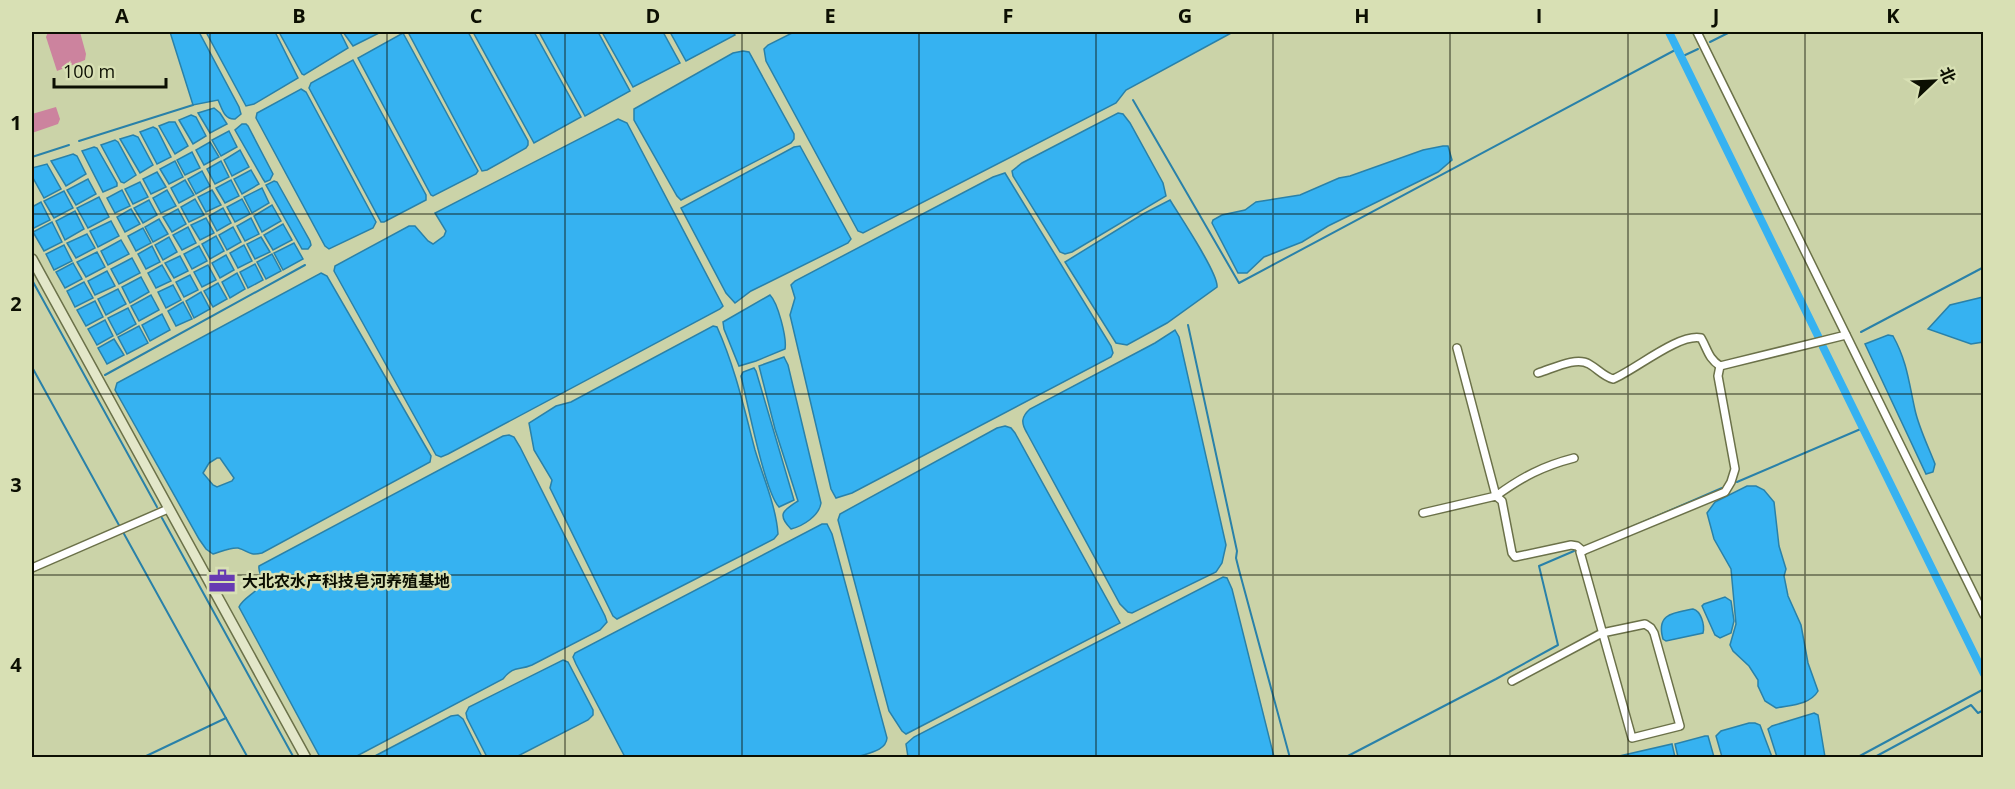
<svg xmlns="http://www.w3.org/2000/svg" width="2015" height="789" font-family="'Open Sans','Noto Sans SC',sans-serif">
<rect width="100%" height="100%" fill="#cbd3a8"/>
<g fill="#cc839e">
<polygon points="48,32 80,32 86,54 85,60 57,71 46,37"/>
<polygon points="56,107 60,119 58,124 32,133 32,114"/>
</g>
<g fill="#36b2f1" stroke="#2981a9" stroke-width="1.5" fill-rule="evenodd">
<path d="M170,32H199L239,107L241,114L235,119C224,120 222,108 218,100L193,105Z"/>
<polygon points="206,32 275,32 298,78 254,104 246,106"/>
<polygon points="279,32 340,32 348,48 304,75 302,74"/>
<polygon points="343,32 381,32 353,46"/>
<polygon points="408,32 468,32 528,141 528,145 526,148 487,170 482,171"/>
<polygon points="473,32 534,32 581,117 534,143"/>
<polygon points="539,32 598,32 630,91 585,116"/>
<polygon points="602,32 663,32 680,63 633,87"/>
<polygon points="670,32 733,32 735,35 686,61"/>
<polygon points="794,32 1233,32 1126,90 1116,103 863,233 858,231 766,61 764,49 768,45"/>
<polygon points="403,33 478,171 476,174 433,196 431,195 358,58"/>
<polygon points="743,51 749,52 794,134 794,139 791,143 681,200 677,196 634,120 634,109 733,53"/>
<polygon points="353,60 426,195 426,200 384,222 381,222 309,88 311,83"/>
<polygon points="301,89 306,92 376,222 373,228 329,249 325,246 256,118 257,113"/>
<polygon points="214,108 220,113 227,124 210,133 198,113"/>
<polygon points="1118,113 1123,114 1130,123 1163,183 1166,196 1072,252 1065,254 1060,252 1013,176 1012,171 1022,163"/>
<polygon points="191,115 196,117 206,136 193,144 179,120"/>
<polygon points="618,119 627,123 723,306 720,309 448,454 441,457 436,455 334,271 335,266 409,226 415,226 428,241 433,244 444,236 446,231 435,213"/>
<polygon points="169,122 175,122 188,146 175,154 159,126"/>
<polygon points="242,124 246,124 248,126 273,174 270,180 265,182 263,179 235,130"/>
<polygon points="153,127 157,129 171,157 157,164 140,132"/>
<polygon points="229,131 237,147 221,156 212,140"/>
<polygon points="133,135 138,137 153,165 140,173 120,139"/>
<polygon points="115,140 118,142 136,175 124,183 121,182 101,145"/>
<polygon points="210,142 219,157 204,165 196,150"/>
<polygon points="800,146 851,239 848,243 751,291 735,303 726,293 681,208 794,147"/>
<polygon points="1443,146 1448,146 1452,160 1438,172 1328,226 1302,242 1264,257 1247,273 1238,273 1212,223 1213,220 1222,215 1245,210 1256,202 1300,195 1339,178 1350,176 1423,150"/>
<polygon points="94,147 97,148 117,183 117,186 103,192 82,151"/>
<polygon points="240,150 249,167 232,176 224,160"/>
<polygon points="192,152 200,168 185,175 177,160"/>
<polygon points="73,154 77,156 86,174 66,186 51,161"/>
<polygon points="175,161 183,177 169,184 160,169"/>
<polygon points="221,161 229,177 215,184 207,169"/>
<polygon points="47,164 61,189 44,198 32,176 32,168"/>
<polygon points="251,170 259,184 242,194 234,179"/>
<polygon points="202,171 210,186 196,194 188,179"/>
<polygon points="157,172 166,187 151,194 143,179"/>
<polygon points="1005,173 1111,346 1113,353 1111,357 852,493 836,498 831,489 790,315 795,298 791,285 795,281 993,177"/>
<polygon points="88,179 96,194 76,205 67,190"/>
<polygon points="185,180 194,195 179,203 171,188"/>
<polygon points="231,180 239,196 225,203 216,188"/>
<polygon points="274,181 277,182 310,241 311,245 308,249 302,249 266,185"/>
<polygon points="140,182 148,197 133,204 125,189"/>
<polygon points="262,188 269,203 252,213 244,197"/>
<polygon points="122,190 130,206 115,213 107,198"/>
<polygon points="167,190 176,206 161,213 153,198"/>
<polygon points="212,190 221,205 206,212 198,197"/>
<polygon points="64,191 73,208 54,218 44,201"/>
<polygon points="99,197 109,217 88,228 77,208"/>
<polygon points="195,199 204,215 189,222 181,207"/>
<polygon points="242,199 250,214 235,222 227,207"/>
<polygon points="149,200 157,215 143,223 134,208"/>
<path d="M1170,200C1179,215 1219,274 1217,287L1167,323L1127,345L1116,343L1065,262L1143,214Z"/>
<polygon points="41,202 50,220 32,229 32,207"/>
<polygon points="272,205 281,221 262,232 254,216"/>
<polygon points="223,208 231,223 217,231 209,216"/>
<polygon points="131,209 140,224 125,232 117,217"/>
<polygon points="178,209 186,224 172,232 163,217"/>
<polygon points="75,211 84,229 65,240 56,221"/>
<polygon points="206,218 214,233 200,240 191,225"/>
<polygon points="251,218 259,234 245,241 237,226"/>
<polygon points="159,219 168,234 153,242 145,227"/>
<polygon points="111,221 119,236 98,247 90,231"/>
<polygon points="52,222 62,242 44,251 33,232"/>
<polygon points="283,224 292,240 273,250 264,235"/>
<polygon points="188,227 196,243 182,250 173,235"/>
<polygon points="233,227 241,242 227,250 219,235"/>
<polygon points="143,228 151,243 136,251 128,236"/>
<polygon points="87,234 95,248 76,258 67,243"/>
<polygon points="216,236 224,251 210,259 202,244"/>
<polygon points="169,237 177,252 163,260 155,245"/>
<polygon points="261,237 270,252 255,259 247,244"/>
<polygon points="121,240 129,254 108,265 101,251"/>
<polygon points="294,243 303,259 283,270 274,253"/>
<polygon points="64,245 72,261 54,270 46,254"/>
<polygon points="244,245 252,261 238,268 230,253"/>
<polygon points="152,246 160,262 146,269 138,254"/>
<polygon points="199,246 207,261 192,269 184,254"/>
<polygon points="97,252 105,267 86,277 77,262"/>
<polygon points="272,254 281,271 266,279 257,262"/>
<polygon points="226,255 234,270 220,278 212,263"/>
<polygon points="180,256 188,271 174,278 165,263"/>
<polygon points="132,258 140,273 119,284 111,269"/>
<polygon points="73,263 82,279 65,288 56,272"/>
<polygon points="255,264 263,280 248,288 240,272"/>
<polygon points="162,265 171,281 156,288 148,273"/>
<polygon points="208,265 216,280 202,287 194,272"/>
<polygon points="107,271 115,286 95,295 88,281"/>
<polygon points="237,273 245,289 230,298 222,282"/>
<path d="M321,273L327,276L431,456L430,462L262,553C248,556 249,551 238,548C231,547 220,552 213,554L206,549L199,539L115,390L117,383ZM217,458H220L234,478L232,481L217,487L213,485L203,473L209,463Z"/>
<polygon points="190,275 198,290 184,297 176,282"/>
<polygon points="141,277 149,292 130,303 122,287"/>
<polygon points="84,282 93,298 75,307 67,291"/>
<polygon points="218,283 227,299 213,307 204,291"/>
<polygon points="173,285 181,300 166,308 158,292"/>
<polygon points="118,289 126,304 106,315 98,299"/>
<polygon points="201,292 210,309 194,318 186,301"/>
<polygon points="151,295 159,310 139,321 131,306"/>
<path d="M770,295C778,303 787,338 785,349L756,361L739,366L724,329L723,322Z"/>
<polygon points="1983,297 1983,342 1971,344 1928,329 1950,305"/>
<polygon points="95,301 103,317 86,326 77,310"/>
<polygon points="183,302 192,319 176,326 168,311"/>
<polygon points="128,308 136,324 117,335 108,318"/>
<polygon points="162,314 170,330 150,341 142,325"/>
<polygon points="105,320 113,336 97,345 88,329"/>
<polygon points="139,326 148,343 127,354 118,337"/>
<path d="M713,326L717,327C735,367 744,408 755,450C763,477 776,506 778,534L774,539L617,619L613,616L550,488L552,480L534,450L529,423L556,406L571,402Z"/>
<path d="M1175,330L1179,337L1226,545L1222,563L1216,572L1132,613L1128,612L1120,604L1027,433C1021,423 1021,417 1030,409L1155,343Z"/>
<path d="M1888,335L1893,336C1907,361 1909,383 1915,410C1919,428 1928,446 1935,464L1933,472L1926,474L1865,344Z"/>
<polygon points="114,339 124,355 107,364 98,348"/>
<path d="M784,357L788,365L821,503C819,516 803,526 791,529C776,514 784,510 798,501L775,429L759,366Z"/>
<path d="M754,368L756,371L794,500L779,507C765,493 747,400 741,376L743,372Z"/>
<polygon points="1005,426 1011,428 1015,433 1120,623 906,734 902,731 889,711 838,520 840,514 997,428"/>
<path d="M509,435L514,437L520,447L605,616L607,622L600,630L532,665C518,671 514,665 503,679L355,757H320L239,607C243,597 261,591 262,581C262,575 258,572 259,566L503,436Z"/>
<path d="M1747,486H1756L1764,490L1774,502L1779,546L1786,569L1784,576L1788,596L1801,625L1808,663L1818,691C1810,705 1790,705 1776,708L1765,701L1758,686V680L1749,666L1733,651L1730,645L1736,624L1731,569L1714,539L1707,513L1715,502Z"/>
<path d="M822,524H827L832,534L887,738C886,751 868,753 857,757H625L576,664L573,657L575,653Z"/>
<polygon points="1223,577 1227,578 1232,589 1274,757 908,757 906,744 914,737"/>
<polygon points="1725,597 1731,601 1734,621 1731,633 1720,638 1715,635 1702,606 1704,604"/>
<path d="M1693,609C1701,611 1705,625 1703,633L1666,641L1663,639C1656,614 1672,613 1693,609Z"/>
<polygon points="563,660 568,662 593,710 593,715 588,720 516,757 487,757 467,718 466,713 469,707"/>
<polygon points="1814,713 1818,715 1825,757 1777,757 1768,729 1772,726"/>
<polygon points="458,715 463,719 482,757 373,757 451,716"/>
<polygon points="1749,723 1755,723 1760,725 1772,757 1722,757 1716,736 1721,731"/>
<polygon points="1705,736 1708,736 1714,757 1678,757 1675,744"/>
<polygon points="1672,744 1675,757 1615,757"/>
</g>
<g fill="none" stroke-linecap="round" stroke-linejoin="round">
<g stroke="#2981a9" stroke-width="2">
<polyline points="1710,42 1730,32"/>
<polyline points="1681,57 1698,49"/>
<polyline points="1133,100 1239,283 1677,49"/>
<polyline points="79,141 193,105"/>
<polyline points="32,157 69,145"/>
<polyline points="32,280 157,507"/>
<polyline points="1188,325 1237,551 1236,558 1239,570 1290,758"/>
<polyline points="1861,332 1984,267"/>
<polyline points="32,367 120,527"/>
<polyline points="105,375 305,265"/>
<polyline points="1737,482 1863,428"/>
<polyline points="162,518 294,758"/>
<polyline points="123,532 248,758"/>
<polyline points="1606,538 1722,488"/>
<polyline points="142,758 226,718"/>
<polyline points="1344,758 1496,679 1558,645 1539,566 1574,551"/>
<polyline points="1856,758 1984,689"/>
<polyline points="1873,758 1971,705 1978,713 1984,710"/>
</g>
<g stroke="#36b2f1" stroke-width="8">
<polyline points="1669,32 1818,336"/>
<polyline points="1823,347 1984,674"/>
</g>
<defs>
<g id="street">
<polyline points="1697,32 1984,615"/>
<path d="M1457,348L1496,496C1522,477 1543,466 1574,458"/>
<path d="M1538,373C1552,369 1576,356 1589,364C1598,369 1603,376 1613,379C1635,370 1679,333 1701,338C1708,350 1708,358 1720,366L1846,335"/>
<polyline points="1423,513 1496,496 1502,501 1512,553 1515,557 1571,545 1577,546 1583,551"/>
<polyline points="32,568 168,509"/>
<polyline points="1512,681 1602,633 1645,624 1651,628 1654,633 1680,726 1632,738 1580,552 1725,492 1731,482 1735,469 1718,376 1720,366"/>
</g>
<polyline id="secondary" points="32,259 306,758"/>
</defs>
<use href="#street" stroke="#6b7149" stroke-width="10"/>
<use href="#secondary" stroke="#6b7149" stroke-width="12"/>
<use href="#street" stroke="#fff" stroke-width="7"/>
<use href="#secondary" stroke="#e3e7c9" stroke-width="9"/>
</g>
<path fill="none" stroke="#0c0f02" stroke-width="1.5" stroke-opacity="0.55" d="M210,32V758M387,32V758M565,32V758M742,32V758M919,32V758M1096,32V758M1273,32V758M1450,32V758M1628,32V758M1805,32V758M32,214H1984M32,394H1984M32,575H1984"/>
<defs>
<symbol id="office-bare" viewBox="-9 -9 18 18"><path d="M-6-3h4V-5.5h4V-3h4V5H-6ZM-1-4.5V-3h2v-1.5ZM-6 0V1H6V0Z" fill="#673ab2" stroke="#d8e0b4" stroke-width="2.5" paint-order="stroke"/></symbol>
</defs>
<g fill-rule="evenodd">
<use href="#office-bare" x="203" y="562" width="38" height="38"/>
</g>
<g text-anchor="middle" dominant-baseline="central" stroke-width="5" stroke-linejoin="round" paint-order="stroke">
<g font-size="16" font-weight="bold" fill="#0c0f02" stroke="#d8e0b4" text-anchor="start">
<text x="242" y="581">大北农水产科技皂河养殖基地</text>
</g>
</g>
<rect width="2015" height="789" fill="none" stroke="#d8e0b4" stroke-width="66"/>
<g transform="translate(1934 81) rotate(67)" stroke="#d8e0b4" stroke-width="4.5" paint-order="stroke">
<path d="M0-4.5L10 22L0 15L-10 22Z" fill="#0c0f02"/>
<text y="-9" font-size="16" font-weight="bold" text-anchor="middle" fill="#0c0f02">北</text>
</g>
<path d="M54 78v9h112v-9" fill="none" stroke="#0c0f02" stroke-width="3"/>
<text x="63" y="78" font-size="18" fill="#0c0f02" stroke="#d8e0b4" stroke-width="4.5" paint-order="stroke">100 m</text>
<rect x="33" y="33" width="1949" height="723" fill="none" stroke="#0c0f02" stroke-width="2"/>
<g font-size="20" text-anchor="middle" font-weight="bold" fill="#0c0f02">
<text x="122" y="23">A</text>
<text x="299" y="23">B</text>
<text x="476" y="23">C</text>
<text x="653" y="23">D</text>
<text x="830" y="23">E</text>
<text x="1008" y="23">F</text>
<text x="1185" y="23">G</text>
<text x="1362" y="23">H</text>
<text x="1539" y="23">I</text>
<text x="1716" y="23">J</text>
<text x="1893" y="23">K</text>
<text x="16" y="130">1</text>
<text x="16" y="311">2</text>
<text x="16" y="492">3</text>
<text x="16" y="672">4</text>
</g>
</svg>
